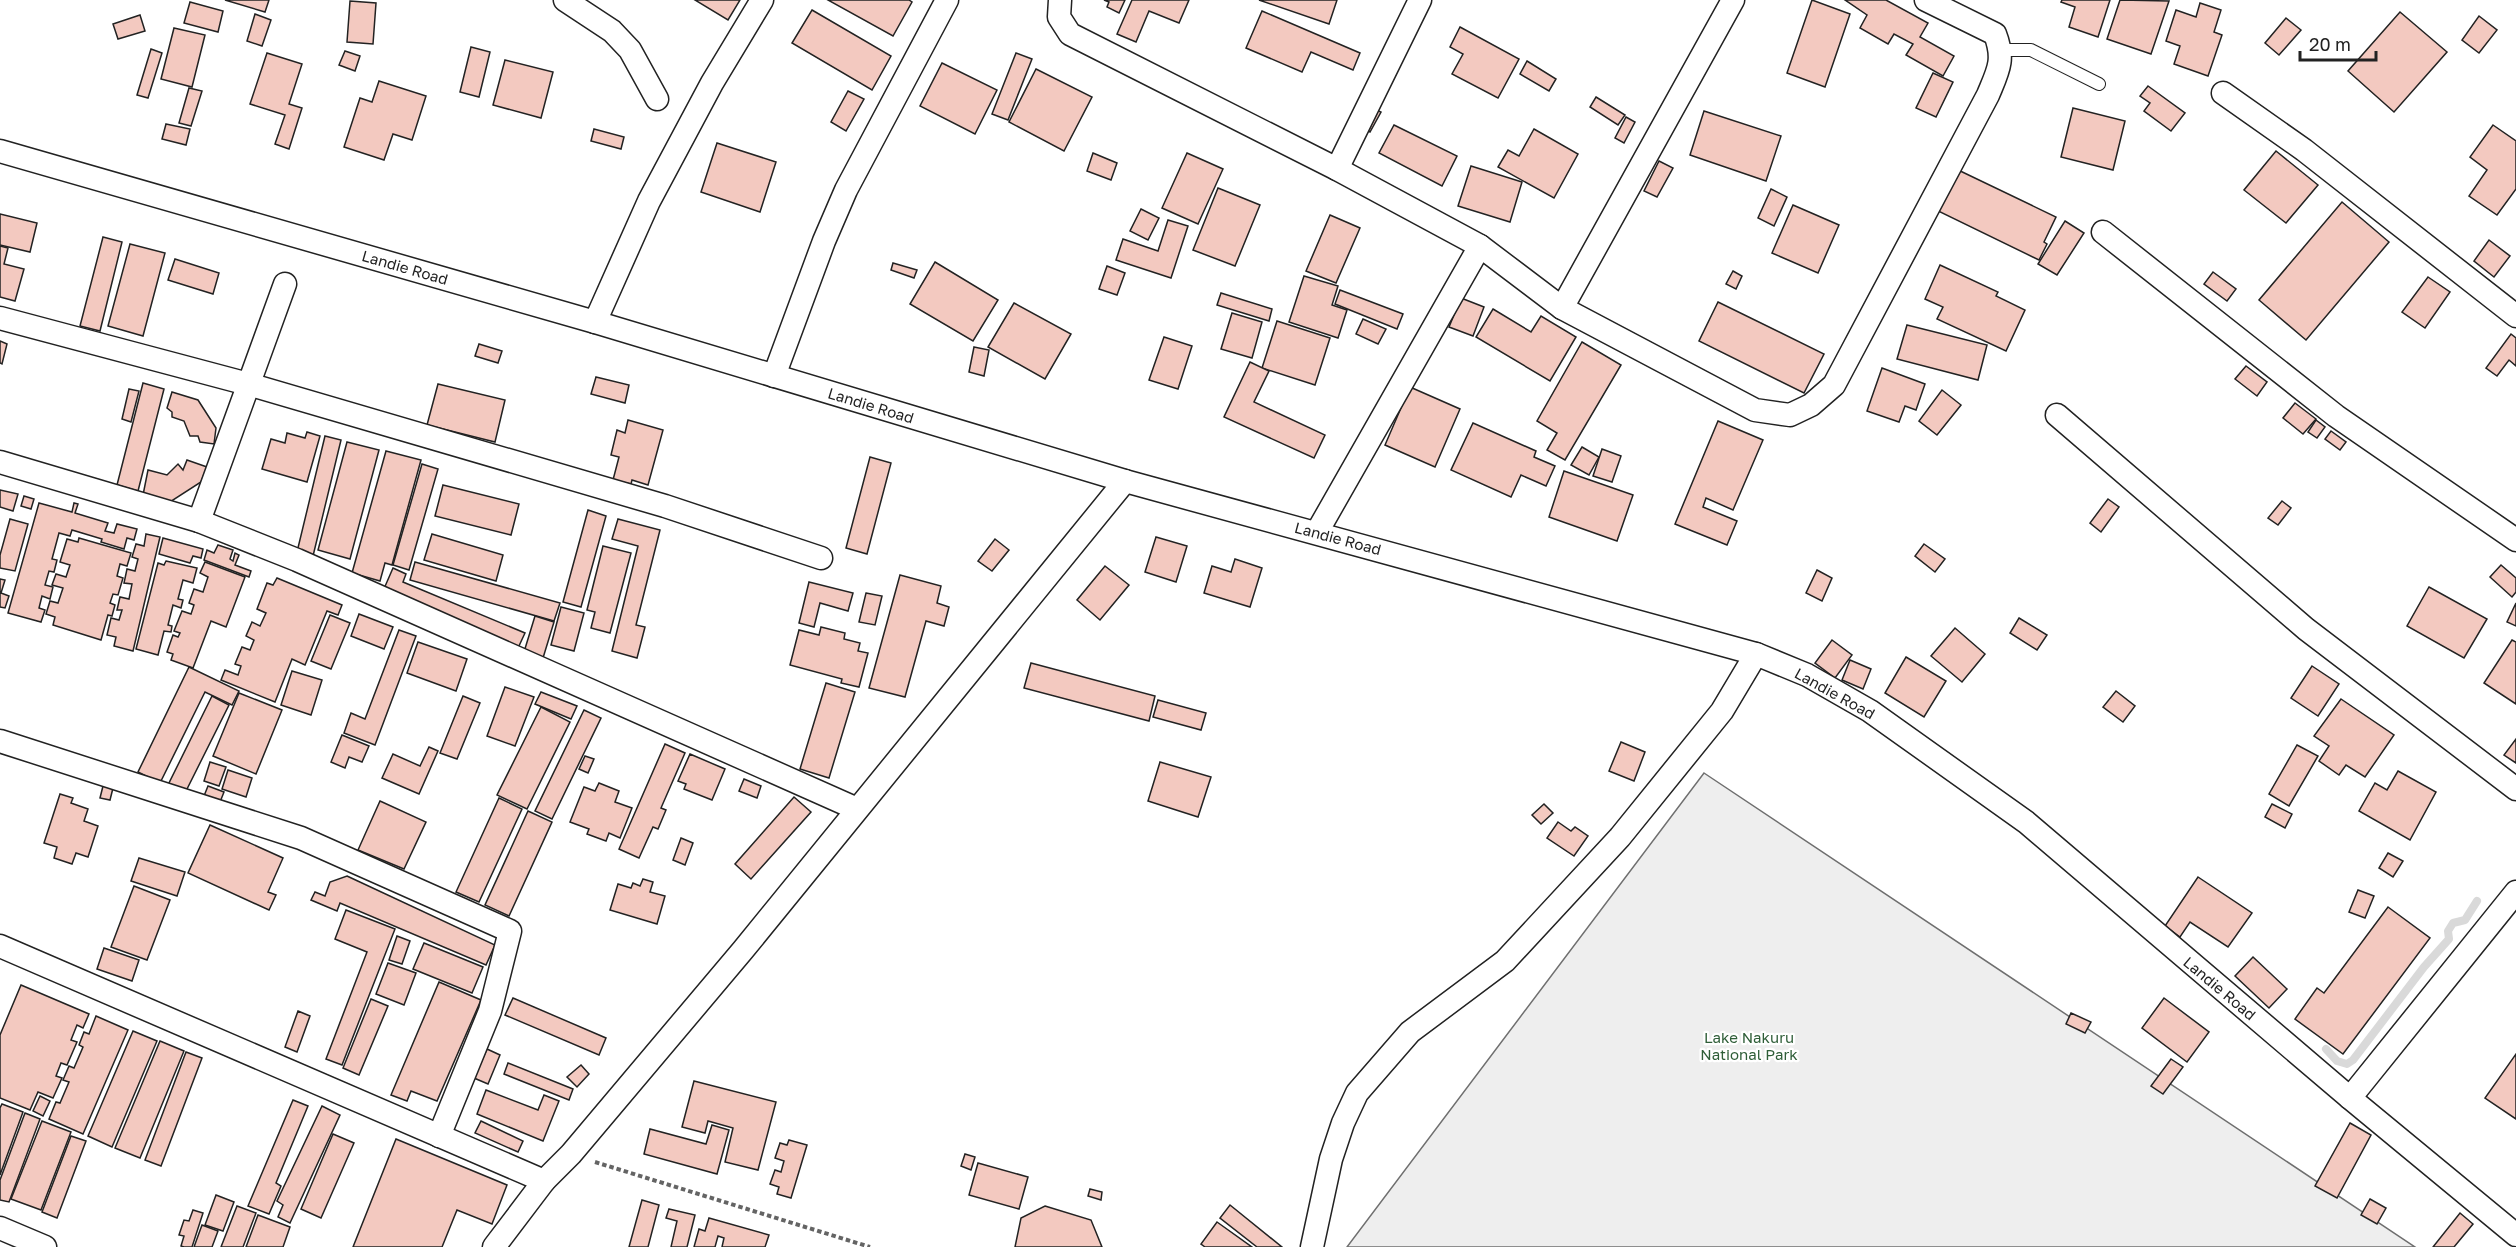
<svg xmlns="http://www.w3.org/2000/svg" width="2516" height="1247" font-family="'Golos Text',sans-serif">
<rect width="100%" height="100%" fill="#fff"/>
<polygon fill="#eee" stroke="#6f6f6f" stroke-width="1.5" points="1704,773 2415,1247 1347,1247"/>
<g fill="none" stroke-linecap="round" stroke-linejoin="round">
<polyline stroke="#d9d9d9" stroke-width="8" points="2326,1049 2337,1061 2347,1064 2353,1060 2424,967 2449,939 2448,931 2453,923 2465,920 2477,901"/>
</g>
<g fill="#f3c9c0" stroke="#222" stroke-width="1.5">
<polygon points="225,0 269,0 265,12"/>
<polygon points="695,0 740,0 728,20"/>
<polygon points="828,0 909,0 912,2 893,36"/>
<polygon points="1104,0 1125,0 1119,13 1107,7 1109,2"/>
<polygon points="1132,0 1189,0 1179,23 1149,11 1136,42 1117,34"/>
<polygon points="1259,0 1337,0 1329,24"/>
<polygon points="1812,0 1850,14 1825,87 1787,73"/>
<polygon points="1845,0 1886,0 1928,23 1920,37 1954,56 1943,76 1906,55 1913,44 1894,34 1888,44 1860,28 1867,15"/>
<polygon points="2062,0 2110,0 2098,37 2069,27 2075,7 2061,2"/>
<polygon points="2120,0 2169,1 2151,54 2107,39"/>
<polygon points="350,1 376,3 373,44 347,42"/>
<polygon points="190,2 223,11 218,32 184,23"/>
<polygon points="2200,3 2221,10 2214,32 2222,35 2208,76 2174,64 2180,46 2166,41 2176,10 2196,17"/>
<polygon points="812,10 891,56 872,90 792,43"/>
<polygon points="1262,11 1360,53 1353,70 1311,52 1302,72 1246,48"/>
<polygon points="2400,12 2447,52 2394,112 2348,71"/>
<polygon points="255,14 271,20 262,46 247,41"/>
<polygon points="140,15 145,31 118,39 113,24"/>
<polygon points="2479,16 2497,30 2479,53 2462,40"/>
<polygon points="2286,18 2301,30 2279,55 2265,43"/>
<polygon points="1460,27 1519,59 1498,98 1452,74 1463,54 1450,47"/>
<polygon points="174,28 205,35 192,87 161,79"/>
<polygon points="471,47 490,52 479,97 460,92"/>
<polygon points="151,49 162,53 148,98 137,95"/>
<polygon points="345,51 360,56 355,71 339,65"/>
<polygon points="267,53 302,64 289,104 302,108 289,149 275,144 285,115 250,104"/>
<polygon points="1016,53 1032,59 1008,120 992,114"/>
<polygon points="505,60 553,72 541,118 493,105"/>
<polygon points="1527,61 1556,79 1549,91 1520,74"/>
<polygon points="942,63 997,90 975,134 920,106"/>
<polygon points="1036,69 1092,97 1064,151 1009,122"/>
<polygon points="1933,73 1953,82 1936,117 1916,108"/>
<polygon points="379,81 426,96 412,140 393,134 384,160 344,147 360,98 372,102"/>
<polygon points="2148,86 2185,113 2171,131 2144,111 2150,103 2140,96"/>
<polygon points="189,88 202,91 191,126 179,123"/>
<polygon points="848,91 864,99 846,131 831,122"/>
<polygon points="1596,97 1625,115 1618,125 1590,107"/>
<polygon points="1370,107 1381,112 1370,132 1360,127"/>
<polygon points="2073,108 2125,121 2113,170 2061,157"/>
<polygon points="1704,111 1781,136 1766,181 1690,155"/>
<polygon points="1626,117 1635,122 1624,143 1615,138"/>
<polygon points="166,124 190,129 186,145 162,139"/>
<polygon points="1394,125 1457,156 1442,186 1379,153"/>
<polygon points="2493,125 2516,141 2516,189 2497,215 2469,196 2487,170 2470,157"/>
<polygon points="594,129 624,137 621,149 591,141"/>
<polygon points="1534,129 1578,154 1554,198 1498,167 1508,150 1519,156"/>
<polygon points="717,143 776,162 760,212 701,192"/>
<polygon points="2276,151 2318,185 2286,223 2244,190"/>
<polygon points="1093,153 1117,163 1111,180 1087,171"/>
<polygon points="1187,153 1223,169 1198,224 1162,208"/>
<polygon points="1659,161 1673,168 1657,197 1644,191"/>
<polygon points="1471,166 1522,182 1510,222 1458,206"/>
<polygon points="1954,168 2056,217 2044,242 2047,244 2039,260 1934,209"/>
<polygon points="1218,188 1260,205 1235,266 1193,250"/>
<polygon points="1771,189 1787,197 1774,226 1758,218"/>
<polygon points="2342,202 2389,242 2306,340 2259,300"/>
<polygon points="1793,205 1839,225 1818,273 1772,253"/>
<polygon points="1141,209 1159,218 1148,240 1130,231"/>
<polygon points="0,214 37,223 30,252 0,245"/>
<polygon points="1330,215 1360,228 1336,283 1306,271"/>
<polygon points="1168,220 1188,226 1171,278 1116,260 1123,239 1158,251"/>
<polygon points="2065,221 2084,233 2057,275 2038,264"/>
<polygon points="103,237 122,242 100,331 80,326"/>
<polygon points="2489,240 2510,256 2494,277 2474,261"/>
<polygon points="130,244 165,253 143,336 108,326"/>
<polygon points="0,246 8,248 4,264 24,269 15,301 0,297"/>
<polygon points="175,259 219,273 213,294 168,280"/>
<polygon points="935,262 998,300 973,341 910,304"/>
<polygon points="893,263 917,270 914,278 891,270"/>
<polygon points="1940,265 1998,292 1996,296 2025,310 2006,351 1937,319 1943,307 1925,299"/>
<polygon points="1107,266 1125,273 1117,295 1099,289"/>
<polygon points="1733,271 1742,276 1736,289 1726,284"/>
<polygon points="2213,272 2236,289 2227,301 2204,284"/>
<polygon points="1304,276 1338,286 1332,305 1347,310 1338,338 1289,322"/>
<polygon points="2428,277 2450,292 2425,328 2402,312"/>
<polygon points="1340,290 1403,314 1397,329 1335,304"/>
<polygon points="1221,293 1272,309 1269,321 1217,305"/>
<polygon points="1461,298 1484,307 1473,336 1449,327"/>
<polygon points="1718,302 1824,354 1804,393 1699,341"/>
<polygon points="1014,303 1071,334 1045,379 988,347"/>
<polygon points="1493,309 1531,332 1541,316 1576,337 1550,381 1476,337"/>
<polygon points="1232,313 1262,322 1252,358 1221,349"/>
<polygon points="1363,319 1386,329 1378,344 1356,334"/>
<polygon points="1277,321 1330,338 1315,385 1262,368"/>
<polygon points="1907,325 1987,345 1978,380 1897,359"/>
<polygon points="2511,334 2516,338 2516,366 2509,360 2497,376 2486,368"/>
<polygon points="1164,337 1192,346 1178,389 1149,380"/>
<polygon points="0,341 7,344 2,364 0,363"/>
<polygon points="1582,342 1621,365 1565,460 1547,450 1557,433 1537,421"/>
<polygon points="479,344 502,351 498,363 475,356"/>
<polygon points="974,347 989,350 984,376 969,372"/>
<polygon points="1250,362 1269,371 1254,402 1325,435 1314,458 1224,417"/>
<polygon points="2246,366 2267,382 2257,396 2235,379"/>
<polygon points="1882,368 1925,384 1916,410 1905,406 1899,422 1867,411"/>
<polygon points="596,377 629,385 625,403 591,394"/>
<polygon points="143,383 164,389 138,491 117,485"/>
<polygon points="438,384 505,400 495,442 427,425"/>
<polygon points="1410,387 1460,409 1435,467 1385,445"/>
<polygon points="129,389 139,391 131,422 122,419"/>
<polygon points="1942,390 1961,405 1937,435 1919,421"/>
<polygon points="172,392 198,400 216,428 214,444 200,442 198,436 190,436 184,421 172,417 172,412 167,408"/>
<polygon points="2295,403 2316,419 2303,434 2283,418"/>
<polygon points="628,420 663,430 648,485 632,480 631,484 613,480 619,457 611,455 617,430 625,433"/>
<polygon points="2316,420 2325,427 2317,438 2308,432"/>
<polygon points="1718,421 1763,440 1733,510 1706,498 1703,507 1737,521 1727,545 1675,524"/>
<polygon points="1473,423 1536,451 1534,457 1555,466 1546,486 1521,475 1511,497 1451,470"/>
<polygon points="2331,431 2346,442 2340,450 2325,439"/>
<polygon points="307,432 320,436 307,482 262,469 271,439 285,443 287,433 305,438"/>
<polygon points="325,436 341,440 313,556 297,552"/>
<polygon points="347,442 379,450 350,559 318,550"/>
<polygon points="1582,447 1599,457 1589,475 1571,465"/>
<polygon points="1602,449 1621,456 1612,482 1593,476"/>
<polygon points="386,451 421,460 392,565 385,563 380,581 352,573"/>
<polygon points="870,457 891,463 867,554 846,548"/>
<polygon points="187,460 207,467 201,482 170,502 143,495 148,470 167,475 178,464 183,470"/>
<polygon points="422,464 438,469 409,570 393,565"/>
<polygon points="1564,471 1633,495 1617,541 1549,517"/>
<polygon points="443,485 519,504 511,535 435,516"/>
<polygon points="0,490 18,494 13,511 0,507"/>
<polygon points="24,496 34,499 31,509 21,506"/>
<polygon points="2108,499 2119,507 2101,532 2090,523"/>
<polygon points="2282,501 2291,508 2278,525 2268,518"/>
<polygon points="39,503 72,512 74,503 78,504 75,513 108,523 105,531 114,533 117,524 137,529 134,540 127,538 124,549 101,542 102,539 72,530 70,536 59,533 52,559 57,560 54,572 49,571 45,585 53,587 50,599 42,596 39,608 45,610 41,622 8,613"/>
<polygon points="588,510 606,516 581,607 563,602"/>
<polygon points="10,519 28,524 15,571 0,568 0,555"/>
<polygon points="618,519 660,530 636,625 645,627 637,658 612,651 638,546 612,539"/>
<polygon points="146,534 160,537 133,651 114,646 116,637 107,635 111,618 119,620 122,610 117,610 120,597 129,599 132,584 124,583 127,569 135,571 138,559 132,557 136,544 144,546"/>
<polygon points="432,534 503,555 496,581 424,560"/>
<polygon points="1156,537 1187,546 1176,582 1145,572"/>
<polygon points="79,538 131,553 127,566 120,564 117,576 123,578 118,595 113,594 110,603 115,605 112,616 108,615 101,640 53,625 55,617 46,614 50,601 58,603 63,588 52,585 56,574 66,577 70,565 60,562 67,539 78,542"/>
<polygon points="163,538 203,549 201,558 193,556 190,563 159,554"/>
<polygon points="995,539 1009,550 992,571 978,561"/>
<polygon points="1924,544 1945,559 1935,572 1915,556"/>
<polygon points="218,545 233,550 230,559 233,561 235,553 239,555 235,565 251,571 249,577 204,560 207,550 214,553"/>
<polygon points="603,546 631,553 610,633 591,628 595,612 587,610"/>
<polygon points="1235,559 1262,568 1250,607 1204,593 1212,566 1231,572"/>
<polygon points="166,561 197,568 193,583 183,580 178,599 183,600 181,608 173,605 168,625 172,626 171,632 164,631 158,655 136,649 158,563 164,565"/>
<polygon points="205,562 245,577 226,627 211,621 193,668 171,660 173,654 167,652 173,635 178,637 180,633 174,631 182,611 191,614 194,605 189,603 194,589 203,592 208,577 200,573"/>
<polygon points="415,562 560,603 554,621 410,580"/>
<polygon points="2501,565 2516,578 2516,592 2512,597 2490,577"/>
<polygon points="1105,566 1129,585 1100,620 1077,600"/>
<polygon points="393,568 406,574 403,582 525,633 518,648 383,591"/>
<polygon points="1817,570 1832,578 1822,601 1806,593"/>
<polygon points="900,575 941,586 937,603 949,607 944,626 926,621 905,697 869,688"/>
<polygon points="277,578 342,605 338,615 327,611 305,665 292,659 275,702 221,680 225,670 238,675 241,666 235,664 242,647 250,650 254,640 246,636 252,622 260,626 266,613 257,609 267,583 273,585"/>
<polygon points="0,579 5,580 1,593 9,596 5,608 0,607"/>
<polygon points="809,582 853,593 848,611 820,603 814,627 799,623"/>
<polygon points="2429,587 2487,619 2464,658 2407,626"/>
<polygon points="866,593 882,596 875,625 859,622"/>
<polygon points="2516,603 2516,626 2507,622"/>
<polygon points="561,607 584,613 574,651 551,645"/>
<polygon points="359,614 393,627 384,649 351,636"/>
<polygon points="330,615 350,623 331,669 311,661"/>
<polygon points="535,616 554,622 543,658 524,652"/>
<polygon points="2019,618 2047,635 2037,650 2010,633"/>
<polygon points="821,627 845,633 844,639 860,643 858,651 868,653 859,687 841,683 842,679 790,665 799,630 819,635"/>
<polygon points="1955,628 1985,654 1962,682 1931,656"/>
<polygon points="399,630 416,636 375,745 344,733 351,713 365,719"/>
<polygon points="1832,640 1852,655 1835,678 1815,663"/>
<polygon points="2512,640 2516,642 2516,704 2484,683"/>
<polygon points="418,642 467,659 456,691 407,673"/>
<polygon points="1906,657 1946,681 1924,717 1885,693"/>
<polygon points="1850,660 1871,669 1863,689 1842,680"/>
<polygon points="1031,663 1155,696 1149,721 1024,688"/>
<polygon points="2312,666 2339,684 2318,716 2291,698"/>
<polygon points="189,667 239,691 232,705 205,692 160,783 138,772"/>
<polygon points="292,671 322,680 311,715 281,705"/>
<polygon points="826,683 855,692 829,778 800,769"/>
<polygon points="505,687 534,697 515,746 487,736"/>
<polygon points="2116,691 2135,706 2123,722 2103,707"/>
<polygon points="541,692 577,706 571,719 535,704"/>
<polygon points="239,693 282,710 256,774 213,756"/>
<polygon points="212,696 229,705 185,793 168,785"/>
<polygon points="463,696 480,703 457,759 440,753"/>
<polygon points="2341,699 2394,735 2365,777 2346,765 2339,775 2319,761 2329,746 2314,736"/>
<polygon points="1158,700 1206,713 1201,730 1153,717"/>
<polygon points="541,707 570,722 527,809 497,795"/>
<polygon points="584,710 601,718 552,819 535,811"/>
<polygon points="342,735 369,746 362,762 349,757 345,768 331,762"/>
<polygon points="2516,739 2516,763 2504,755"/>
<polygon points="1621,742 1645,752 1634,781 1609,771"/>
<polygon points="665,744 685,753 661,808 666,810 658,829 653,827 639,858 619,849"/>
<polygon points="2297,745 2318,756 2289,806 2269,794"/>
<polygon points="429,747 438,751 419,794 382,778 393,754 420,766"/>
<polygon points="690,754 725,769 712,800 684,789 686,784 678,781"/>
<polygon points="585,756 594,759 588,773 579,769"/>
<polygon points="210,762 226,767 219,786 204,781"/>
<polygon points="1160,762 1211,777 1198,817 1148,801"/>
<polygon points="228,770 252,778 246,797 222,789"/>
<polygon points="2398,771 2436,792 2410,840 2359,811 2375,783 2387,790"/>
<polygon points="744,779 761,786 757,798 739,791"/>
<polygon points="599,783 619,791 615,802 632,808 620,838 609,833 606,841 587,834 589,829 570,822 584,787 595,791"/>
<polygon points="103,786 113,788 110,800 100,798"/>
<polygon points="208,786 224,792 220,802 204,796"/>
<polygon points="60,794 73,798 71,803 88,809 84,821 98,826 88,857 76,853 72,864 54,858 57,847 44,843"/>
<polygon points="794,797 811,812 751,879 735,864"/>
<polygon points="499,798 522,809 479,902 456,892"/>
<polygon points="380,801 426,822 404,869 358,850"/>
<polygon points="1544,804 1553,813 1541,824 1532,815"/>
<polygon points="2272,804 2292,814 2285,828 2265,817"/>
<polygon points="528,811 552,822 509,916 485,905"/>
<polygon points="1558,822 1571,831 1575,827 1588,836 1574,856 1547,838"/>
<polygon points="210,825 283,858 268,892 276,895 269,910 188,873"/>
<polygon points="681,838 693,843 685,865 673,860"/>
<polygon points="2388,853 2403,861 2393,877 2379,868"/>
<polygon points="139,858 185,872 177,896 131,881"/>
<polygon points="347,876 495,945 486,965 340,903 337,911 311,900 315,892 325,896 330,882"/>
<polygon points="2198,877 2252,913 2228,947 2190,922 2180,937 2165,926"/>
<polygon points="643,879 653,882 650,892 665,896 657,924 610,910 618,884 631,888 633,883 640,886"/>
<polygon points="134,886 170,900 147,960 111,947"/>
<polygon points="2358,890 2374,896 2365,918 2349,912"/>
<polygon points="2388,907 2430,938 2343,1054 2295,1019 2317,988 2324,993"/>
<polygon points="346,910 395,929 342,1065 326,1059 367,952 335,939"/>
<polygon points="397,936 410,941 402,964 389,960"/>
<polygon points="424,943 483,967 472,993 413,969"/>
<polygon points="104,948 139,960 132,981 97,969"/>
<polygon points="2253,957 2287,989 2269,1008 2235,976"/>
<polygon points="388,963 416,973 404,1005 376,994"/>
<polygon points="439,982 481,1000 437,1101 411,1091 407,1101 391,1095"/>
<polygon points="21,985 89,1014 83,1028 77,1025 71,1040 77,1042 67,1065 61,1063 56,1076 62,1078 53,1098 38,1092 30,1110 0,1098 0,1035"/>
<polygon points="513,998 606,1038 599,1055 505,1015"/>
<polygon points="2164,998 2209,1032 2187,1062 2142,1028"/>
<polygon points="371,999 388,1006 359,1075 343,1068"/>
<polygon points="298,1011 310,1016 297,1052 285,1047"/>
<polygon points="2071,1013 2091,1022 2085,1033 2066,1024"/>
<polygon points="96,1016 128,1030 83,1134 49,1119 56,1102 60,1103 69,1082 63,1080 69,1066 74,1068 83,1047 79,1045 84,1032 89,1034"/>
<polygon points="133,1031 157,1041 112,1147 88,1136"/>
<polygon points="160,1041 184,1051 140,1158 115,1148"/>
<polygon points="487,1049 500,1055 488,1084 474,1078"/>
<polygon points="186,1052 202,1058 161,1166 145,1160"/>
<polygon points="2516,1054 2516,1119 2485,1098"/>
<polygon points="2171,1059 2183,1067 2163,1094 2151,1086"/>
<polygon points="508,1063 573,1089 569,1100 504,1074"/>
<polygon points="581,1065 589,1074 577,1087 567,1077"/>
<polygon points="694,1081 776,1102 758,1170 725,1162 733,1128 708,1121 705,1133 682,1127"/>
<polygon points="486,1090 538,1110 544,1095 559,1101 543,1141 477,1114"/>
<polygon points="40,1096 50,1101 43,1116 33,1111"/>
<polygon points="293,1100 308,1106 276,1183 281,1186 269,1214 248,1206"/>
<polygon points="2,1104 23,1112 0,1175 0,1108"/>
<polygon points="322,1106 340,1115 290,1223 278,1217 283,1205 277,1201"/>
<polygon points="25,1113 40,1119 9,1202 0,1200 0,1180"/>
<polygon points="42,1121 71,1132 41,1210 11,1199"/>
<polygon points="481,1121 523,1141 518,1152 475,1133"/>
<polygon points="2350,1123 2371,1135 2337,1198 2315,1186"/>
<polygon points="712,1125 729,1130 717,1174 644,1154 650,1129 706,1144"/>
<polygon points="333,1134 354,1143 321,1218 301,1209"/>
<polygon points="71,1136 86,1141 57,1218 42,1212"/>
<polygon points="396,1139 507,1185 492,1224 457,1210 442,1247 353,1247"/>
<polygon points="789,1140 807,1145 791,1198 777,1194 779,1187 770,1184 775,1170 781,1172 784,1161 775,1158 780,1143 787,1145"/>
<polygon points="965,1154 975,1157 971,1170 961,1166"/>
<polygon points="978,1163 1028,1177 1019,1209 969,1195"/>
<polygon points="1090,1189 1102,1192 1101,1200 1088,1196"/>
<polygon points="216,1195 234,1202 223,1231 205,1225"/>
<polygon points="2370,1199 2386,1208 2377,1224 2361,1215"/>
<polygon points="642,1200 659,1205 648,1247 629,1247"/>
<polygon points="1230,1205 1282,1247 1257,1247 1220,1218"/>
<polygon points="237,1206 256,1213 243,1247 221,1247"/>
<polygon points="1045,1206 1091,1220 1102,1247 1015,1247 1021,1218"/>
<polygon points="669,1209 695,1215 687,1247 671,1247 677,1221 666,1218"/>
<polygon points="193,1210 203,1213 192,1247 184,1247 181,1246 184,1236 179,1235 184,1220 189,1221"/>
<polygon points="2460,1213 2473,1224 2454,1247 2433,1247"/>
<polygon points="258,1215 290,1227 283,1247 246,1247"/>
<polygon points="709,1218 769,1235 765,1247 722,1247 724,1238 718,1236 715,1247 694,1247 699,1229 705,1231"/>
<polygon points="1217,1222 1252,1247 1205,1247 1201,1244"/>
<polygon points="202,1225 218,1231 212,1247 194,1247"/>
</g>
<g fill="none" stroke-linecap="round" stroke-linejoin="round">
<defs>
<polyline id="service" points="2002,50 2031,50 2099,84"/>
<g id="minor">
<polyline points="565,0 612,31 630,50 657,99"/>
<path d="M1060,0L1059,17L1070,34L1337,169L1480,246L1562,308L1755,410L1790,415L1811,405L1834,385L1988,95C1998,71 2005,60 1995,34L1926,0"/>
<polyline points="2223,93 2304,150 2516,316"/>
<polyline points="0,151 595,322 1125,481 1756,654 1807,675 1870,711 2026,822 2350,1098 2516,1235"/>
<polyline points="1337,169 1420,0"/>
<polyline points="2103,232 2336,416 2516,540"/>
<polyline points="1562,308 1733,0"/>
<polyline points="0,318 248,384 665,506 821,558"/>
<polyline points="595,322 649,201 712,83 762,0"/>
<polyline points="774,376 824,241 846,190 947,0"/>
<polyline points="2057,415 2306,629 2516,789"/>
<polyline points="0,462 199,521 297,560 857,809"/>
<polyline points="199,521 285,284"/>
<polyline points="1317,532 1480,246"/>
<polyline points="0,741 301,838 510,931 490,1011 439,1136"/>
<polyline points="0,946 544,1181 571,1154 743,950 1125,481"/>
<polyline points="2350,1098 2516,892"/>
<polyline points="0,1228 45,1247"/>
<polyline points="494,1247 544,1181"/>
<polyline points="1312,1247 1331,1159 1343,1123 1357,1093 1410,1032 1505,961 1620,837 1722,711 1756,654"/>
</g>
</defs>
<use href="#service" stroke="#222" stroke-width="14"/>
<use href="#minor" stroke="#222" stroke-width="25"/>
<polyline stroke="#646464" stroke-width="4" stroke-dasharray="4.5 3" stroke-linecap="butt" points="595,1162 870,1247"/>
<use href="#service" stroke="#fff" stroke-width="12"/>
<use href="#minor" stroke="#fff" stroke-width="22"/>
</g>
<g text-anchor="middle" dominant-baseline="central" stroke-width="4.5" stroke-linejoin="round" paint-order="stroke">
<g font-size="15" fill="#222" stroke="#fff">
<text transform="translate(405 267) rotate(16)">Landie Road</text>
<text transform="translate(871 405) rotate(17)">Landie Road</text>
<text transform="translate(1338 538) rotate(15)">Landie Road</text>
<text transform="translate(1835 693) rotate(29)">Landie Road</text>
<text transform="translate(2220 988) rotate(40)">Landie Road</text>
</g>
<g font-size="15" fill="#2f5e38" stroke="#fff">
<text x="1749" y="1037">Lake Nakuru<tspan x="1749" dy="17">National Park</tspan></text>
</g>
</g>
<path d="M2300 51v9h76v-9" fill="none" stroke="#222222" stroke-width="3"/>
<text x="2309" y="51" font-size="18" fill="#222222" stroke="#ffffff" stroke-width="4.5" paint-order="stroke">20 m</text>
</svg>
